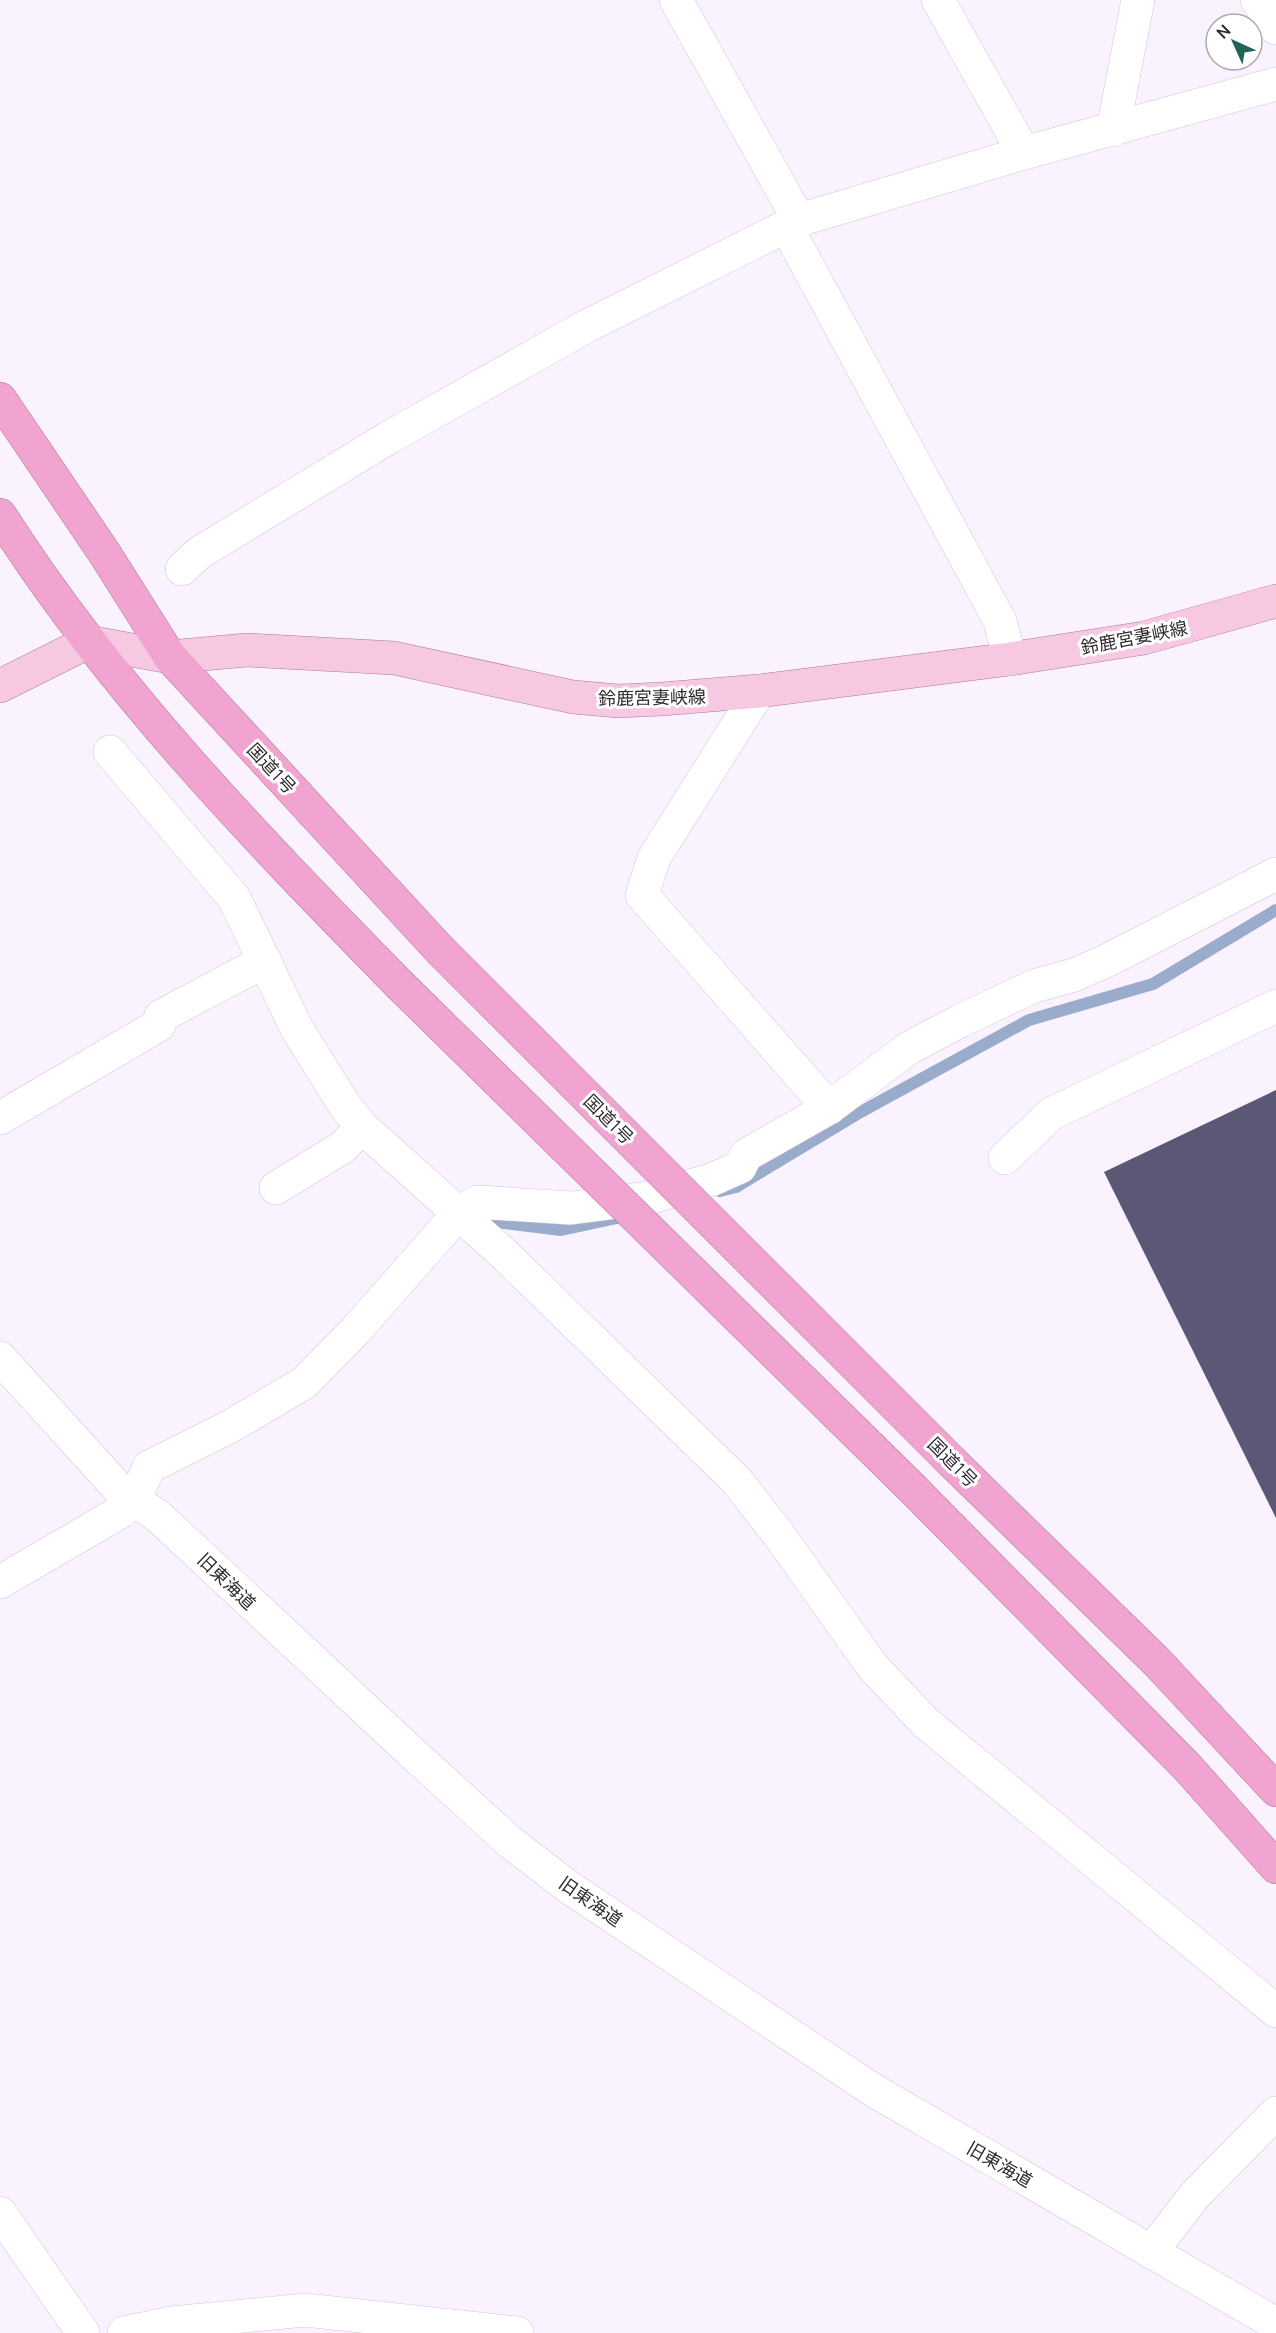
<svg xmlns="http://www.w3.org/2000/svg" width="1276" height="2333" font-family="Manrope,'Noto Sans JP',sans-serif">
<rect width="100%" height="100%" fill="#faf2fe"/>
<g fill="none" stroke-linecap="round" stroke-linejoin="round">
<g stroke="#9aaccb" stroke-width="12">
<polyline points="720,1191 736,1187 857,1114 1029,1020 1153,984 1276,910"/>
<polyline points="496,1222 561,1230 631,1215"/>
</g>
</g>
<polygon fill="#5b5876" points="1276,1090 1276,1518 1104,1172"/>
<g fill="none" stroke-linecap="round" stroke-linejoin="round">
<defs>
<g id="minor">
<polyline points="676,0 799,220"/>
<polyline points="938,0 1024,153"/>
<polyline points="1257,0 1276,28"/>
<polyline points="1113,130 1138,0"/>
<polyline points="786,226 1000,621 1010,659"/>
<polyline points="182,569 199,553 388,438 587,326 799,220 1024,153 1276,84"/>
<polyline points="759,691 654,858 642,895 829,1108"/>
<polyline points="110,752 234,898 297,1029 345,1106 362,1127 505,1255 736,1480 779,1535 873,1667 926,1723 1276,2011"/>
<polyline points="0,1118 159,1025 161,1016 265,961"/>
<polyline points="1005,1158 1051,1114 1276,1006"/>
<polyline points="276,1188 343,1147 362,1127"/>
<polyline points="0,1358 119,1489 159,1517 410,1751 510,1842 570,1888 873,2090 1276,2324"/>
<polyline points="0,1582 122,1511 135,1498 149,1467 231,1426 304,1383 356,1330 458,1214 477,1202 571,1208 648,1198 711,1180 740,1167 746,1155 829,1108 909,1048 960,1021 1034,986 1074,975 1106,961 1276,874"/>
<polyline points="0,2213 83,2333"/>
<polyline points="1151,2252 1195,2195 1276,2113"/>
<polyline points="124,2333 172,2323 305,2310 517,2333"/>
</g>
<polyline id="major" points="0,686 88,642 170,657 247,650 394,658 573,697 618,701 662,699 759,691 1010,659 1144,638 1276,601"/>
<g id="highway">
<polyline points="0,399 105,554 170,657 440,950"/>
<path d="M0,515C110,688 256,838 399,984"/>
<polyline points="953,1463 1157,1662 1276,1790"/>
<polyline points="913,1489 1189,1769 1276,1867"/>
</g>
</defs>
<use href="#minor" stroke="#d4c5d9" stroke-width="34"/>
<use href="#major" stroke="#ac7998" stroke-width="34"/>
<use href="#highway" stroke="#ac7998" stroke-width="34"/>
<use href="#minor" stroke="#fff" stroke-width="33"/>
<use href="#major" stroke="#f6c8e2" stroke-width="33"/>
<use href="#highway" stroke="#f0a4cf" stroke-width="33"/>
<defs>
<g id="highway-bridge">
<polyline points="440,950 953,1463"/>
<polyline points="399,984 913,1489"/>
</g>
</defs>
<use href="#highway-bridge" stroke="#ac7998" stroke-width="34" stroke-linecap="butt"/>
<use href="#highway-bridge" stroke="#f0a4cf" stroke-width="33"/>
</g>
<g text-anchor="middle" dominant-baseline="central" stroke-width="6" stroke-linejoin="round" paint-order="stroke">
<g font-size="18" fill="#2f2a31" stroke="#fff">
<text transform="translate(1134 637) rotate(-11)">鈴鹿宮妻峡線</text>
<text transform="translate(652 697) rotate(-1)">鈴鹿宮妻峡線</text>
<text transform="translate(272 768) rotate(47)">国道1号</text>
<text transform="translate(609 1119) rotate(45)">国道1号</text>
<text transform="translate(953 1462) rotate(45)">国道1号</text>
<text transform="translate(227 1581) rotate(44)">旧東海道</text>
<text transform="translate(591 1901) rotate(35)">旧東海道</text>
<text transform="translate(1000 2164) rotate(30)">旧東海道</text>
</g>
</g>
<g transform="translate(1234 42) rotate(315)"><circle r="28" fill="#ffffff" stroke="#acaaad" stroke-width="1.5"/>
<path d="M0-4.5L10 22L0 15L-10 22Z" fill="#1f6558"/>
<text y="-9" font-size="16" font-weight="bold" text-anchor="middle" fill="#2f2a31">N</text>
</g>
</svg>
